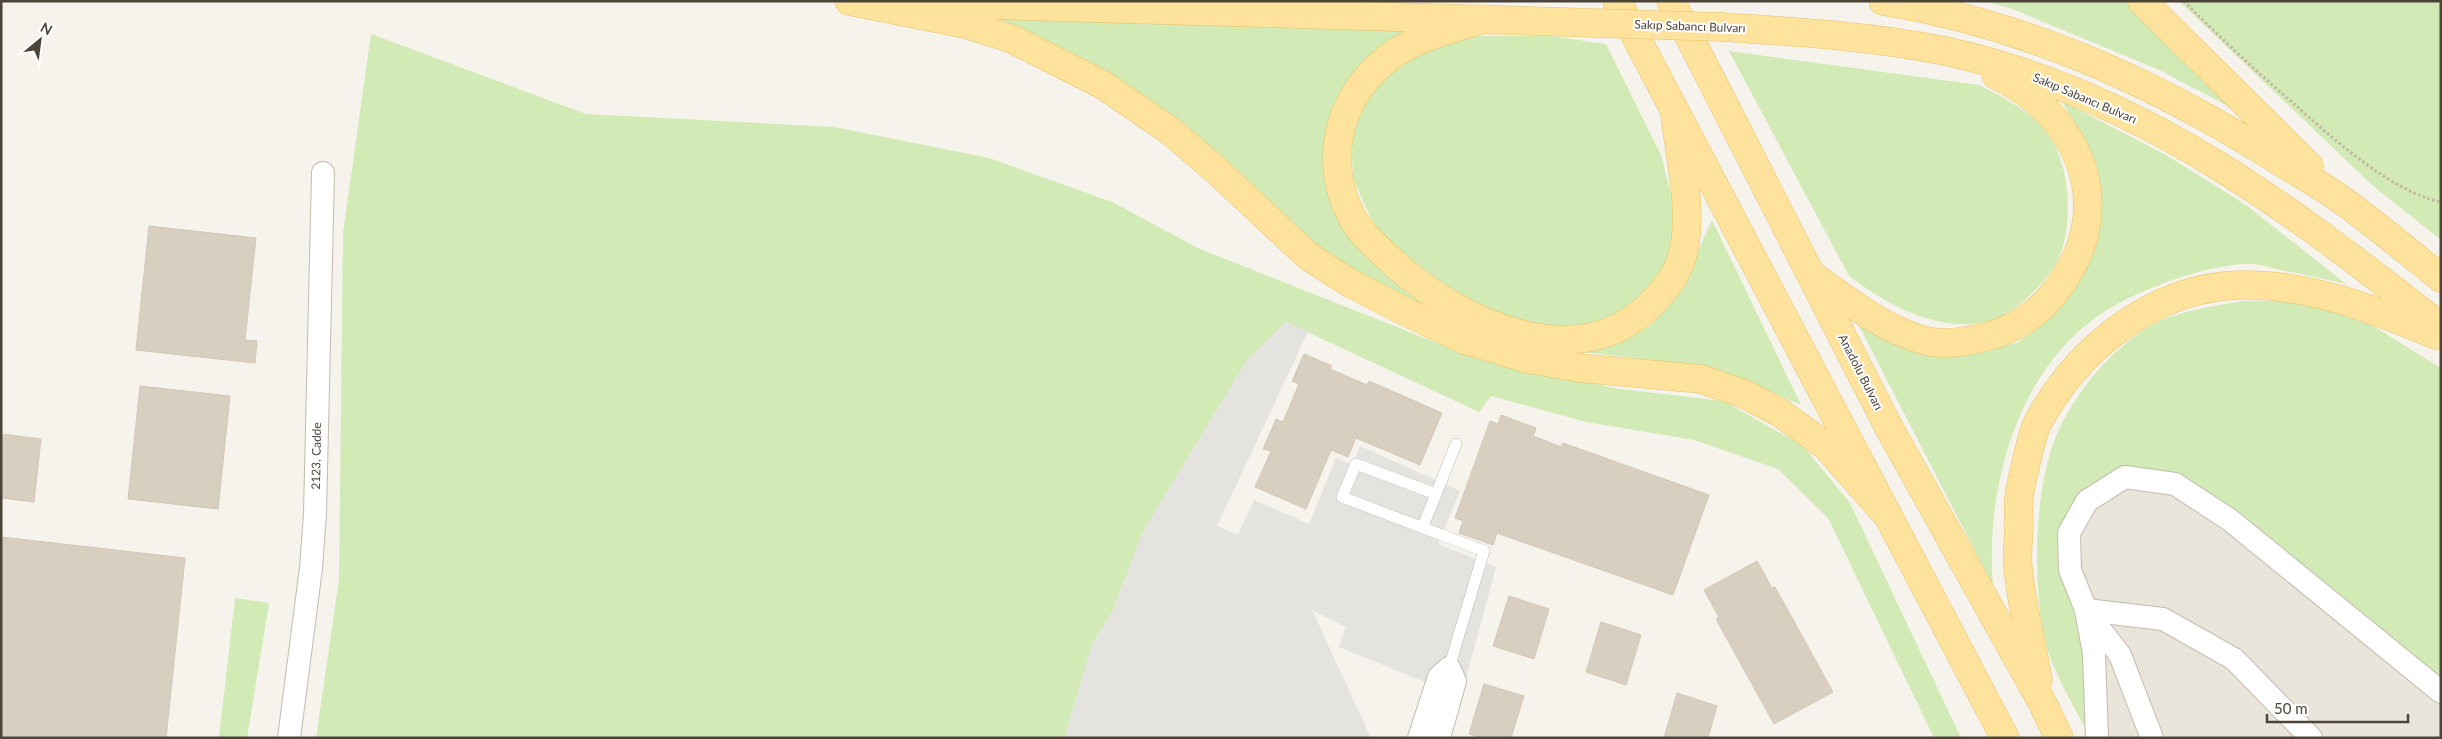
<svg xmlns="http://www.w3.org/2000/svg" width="2442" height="739" font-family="Lato,sans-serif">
<rect width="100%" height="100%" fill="#f6f3ec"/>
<polygon fill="#eae5da" points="2179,471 2441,667 2441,738 2096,738 2070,684 2065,488 2090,476"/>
<g fill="#d2eab5">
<polygon points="1982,1 2131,1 2253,119 2157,69 2010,8"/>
<polygon points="2179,1 2441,1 2441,240 2373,186"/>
<polygon points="990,14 1418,27 1363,64 1341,91 1329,138 1333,188 1434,310 1605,346 1650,326 1686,277 1712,220 1801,405 1727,373 1676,363 1514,344 1368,283 1299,235 1232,168 1167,111 1071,53"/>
<polygon points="371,34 586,114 834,127 989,158 1112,202 1200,249 1480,360 1620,389 1724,401 1803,446 1850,503 1961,738 1934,738 1828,518 1778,469 1694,440 1586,422 1491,396 1479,412 1286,322 1124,580 1113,611 1093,642 1064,738 316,738 339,580 343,233"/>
<polygon points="1470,36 1550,36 1606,44 1661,155 1679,225 1659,285 1620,315 1573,330 1521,325 1467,303 1378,234 1353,179 1351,134 1372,93 1404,60"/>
<path d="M1729,51L1979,85C2006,99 2034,112 2051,139C2071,170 2073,227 2058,260C2052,274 2038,287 2027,298C2011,313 1996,322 1974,324C1926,327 1886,303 1849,276Z"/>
<path d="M2062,101L2166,155L2246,205L2346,284C2324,279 2302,274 2280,270C2271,268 2260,264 2250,264C2228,263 2183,275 2162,284C2138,293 2116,303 2095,318C2015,376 1985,492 1993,586L1859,326L1912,350L1954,357L2017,343L2048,321L2069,290L2100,207L2097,166Z"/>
<path d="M2243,301H2302L2373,326L2441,368V678L2180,480L2126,471L2090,484L2067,511L2059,550L2089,680L2084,726C2070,699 2052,670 2045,640C2032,585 2034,486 2057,434C2075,393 2110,350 2149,327C2174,311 2215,306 2243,301Z"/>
<polygon points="235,598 269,603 247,738 219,738"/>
</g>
<polygon fill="#e5e3e0" points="1286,322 1308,332 1217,526 1238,535 1254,500 1309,524 1336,458 1352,465 1360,446 1460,491 1438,544 1496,567 1461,697 1339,647 1346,627 1312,610 1371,738 1064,738 1093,642 1113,611 1142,533 1246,361"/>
<g fill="#d8cfc1" stroke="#d3c7b4">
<polygon points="149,226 256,238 245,340 257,341 255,363 136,350"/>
<polygon points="1304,354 1332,366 1330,369 1367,385 1369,381 1442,413 1420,465 1356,438 1348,457 1331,450 1306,509 1255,487 1271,451 1263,449 1276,419 1283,422 1299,384 1292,381"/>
<polygon points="140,386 230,396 218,509 128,499"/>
<polygon points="1501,415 1536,428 1533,436 1561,447 1563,443 1709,495 1673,595 1497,533 1493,545 1459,533 1463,521 1455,518 1490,421 1498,424"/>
<polygon points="1,434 41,439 34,502 1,498"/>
<polygon points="1,537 185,558 166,738 1,738"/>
<polygon points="1757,561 1772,588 1775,587 1833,692 1774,724 1716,619 1719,617 1704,590"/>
<polygon points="1509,596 1549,609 1534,659 1493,646"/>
<polygon points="1601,622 1641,635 1626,685 1586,672"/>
<polygon points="1484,684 1524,696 1511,738 1481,738 1469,734"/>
<polygon points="1677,693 1717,706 1708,738 1664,738"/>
</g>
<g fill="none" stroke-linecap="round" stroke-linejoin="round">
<defs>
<g id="service">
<polyline points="1436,494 1456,444"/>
<polyline points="1423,526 1436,494 1356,464 1342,497 1484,551 1449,668"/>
</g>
<g id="minor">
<polyline points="2086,610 2163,619 2234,659 2311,738"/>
<polyline points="2089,615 2120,655 2152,738"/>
<polyline points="289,738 311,568 315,514 323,173"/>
<polyline points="1419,738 1439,677 1449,668 1455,681 1439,738"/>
<polyline points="2097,738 2094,654 2086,610 2070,570 2069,533 2087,501 2125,477 2175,484 2230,520 2441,692"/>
</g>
<g id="primary">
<polyline points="849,1 965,24 1012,39 1103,85 1169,130 1216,170 1308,256 1350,283 1400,309 1465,340 1529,359 1580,368 1701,379 1742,393 1779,412 1826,446 1886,514"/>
<polyline points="1617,1 2005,738"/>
<polyline points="1671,1 1888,426 2043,704 2059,738"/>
<path d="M1883,1C2025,24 2151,81 2273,157C2297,172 2323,186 2346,203C2379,227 2409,253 2441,278"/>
<polyline points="2142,1 2309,166"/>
<polyline points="927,3 1564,22"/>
<path d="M1484,19C1459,27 1433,33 1409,45C1346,77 1318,151 1351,215C1361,235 1380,250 1396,265C1460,322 1577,378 1650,305C1662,293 1676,276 1681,260C1695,218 1680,159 1675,115"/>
<path d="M1722,27C1796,32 1871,36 1945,51C2139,93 2288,207 2441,327"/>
<path d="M1817,279C1850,303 1891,334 1932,342C1949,345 1968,341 1985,337C2019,329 2046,308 2065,278C2116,200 2076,113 1996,75"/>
<path d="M2038,680C2032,646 2023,611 2019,576C2016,560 2018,543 2019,527C2019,517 2018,507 2019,497C2021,483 2032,435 2037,424C2077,349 2153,287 2240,285C2307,283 2376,310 2436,335"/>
</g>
</defs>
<use href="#service" stroke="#c2bbae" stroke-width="12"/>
<use href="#minor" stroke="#c2bbae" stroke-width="24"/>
<use href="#primary" stroke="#e6c16a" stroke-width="29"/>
<path stroke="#c4b79f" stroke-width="3" stroke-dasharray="2.5 2.5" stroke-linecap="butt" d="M2184,1C2219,37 2255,70 2293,103C2330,136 2391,192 2441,202"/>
<use href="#service" stroke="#fff" stroke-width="11"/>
<use href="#minor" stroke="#fff" stroke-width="22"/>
<use href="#primary" stroke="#ffe39c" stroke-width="28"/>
<defs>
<polyline id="primary-bridge" points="1564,22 1722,27"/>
</defs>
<use href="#primary-bridge" stroke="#e6c16a" stroke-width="29" stroke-linecap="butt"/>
<use href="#primary-bridge" stroke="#ffe39c" stroke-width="28"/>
</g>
<g text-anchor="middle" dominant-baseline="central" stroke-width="4" stroke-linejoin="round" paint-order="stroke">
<g font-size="12" fill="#4b4439" stroke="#fff">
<text transform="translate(1690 26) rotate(2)">Sakıp Sabancı Bulvarı</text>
<text transform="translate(2085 98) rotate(23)">Sakıp Sabancı Bulvarı</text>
<text transform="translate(1861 372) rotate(63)">Anadolu Bulvarı</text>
<text transform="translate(316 456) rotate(-89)">2123. Cadde</text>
</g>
</g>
<rect width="2442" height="739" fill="none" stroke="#4b4439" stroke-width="5"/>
<g transform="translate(40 40) rotate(29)" stroke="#ffffff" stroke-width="4" paint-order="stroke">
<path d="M0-4L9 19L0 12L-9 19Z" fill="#4b4439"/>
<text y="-8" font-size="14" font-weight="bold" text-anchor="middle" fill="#4b4439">N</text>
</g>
<path d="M2267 714v8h141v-8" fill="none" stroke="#4b4439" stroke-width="2.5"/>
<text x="2274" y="714" font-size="15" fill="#4b4439" stroke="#ffffff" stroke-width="4" paint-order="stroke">50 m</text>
</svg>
